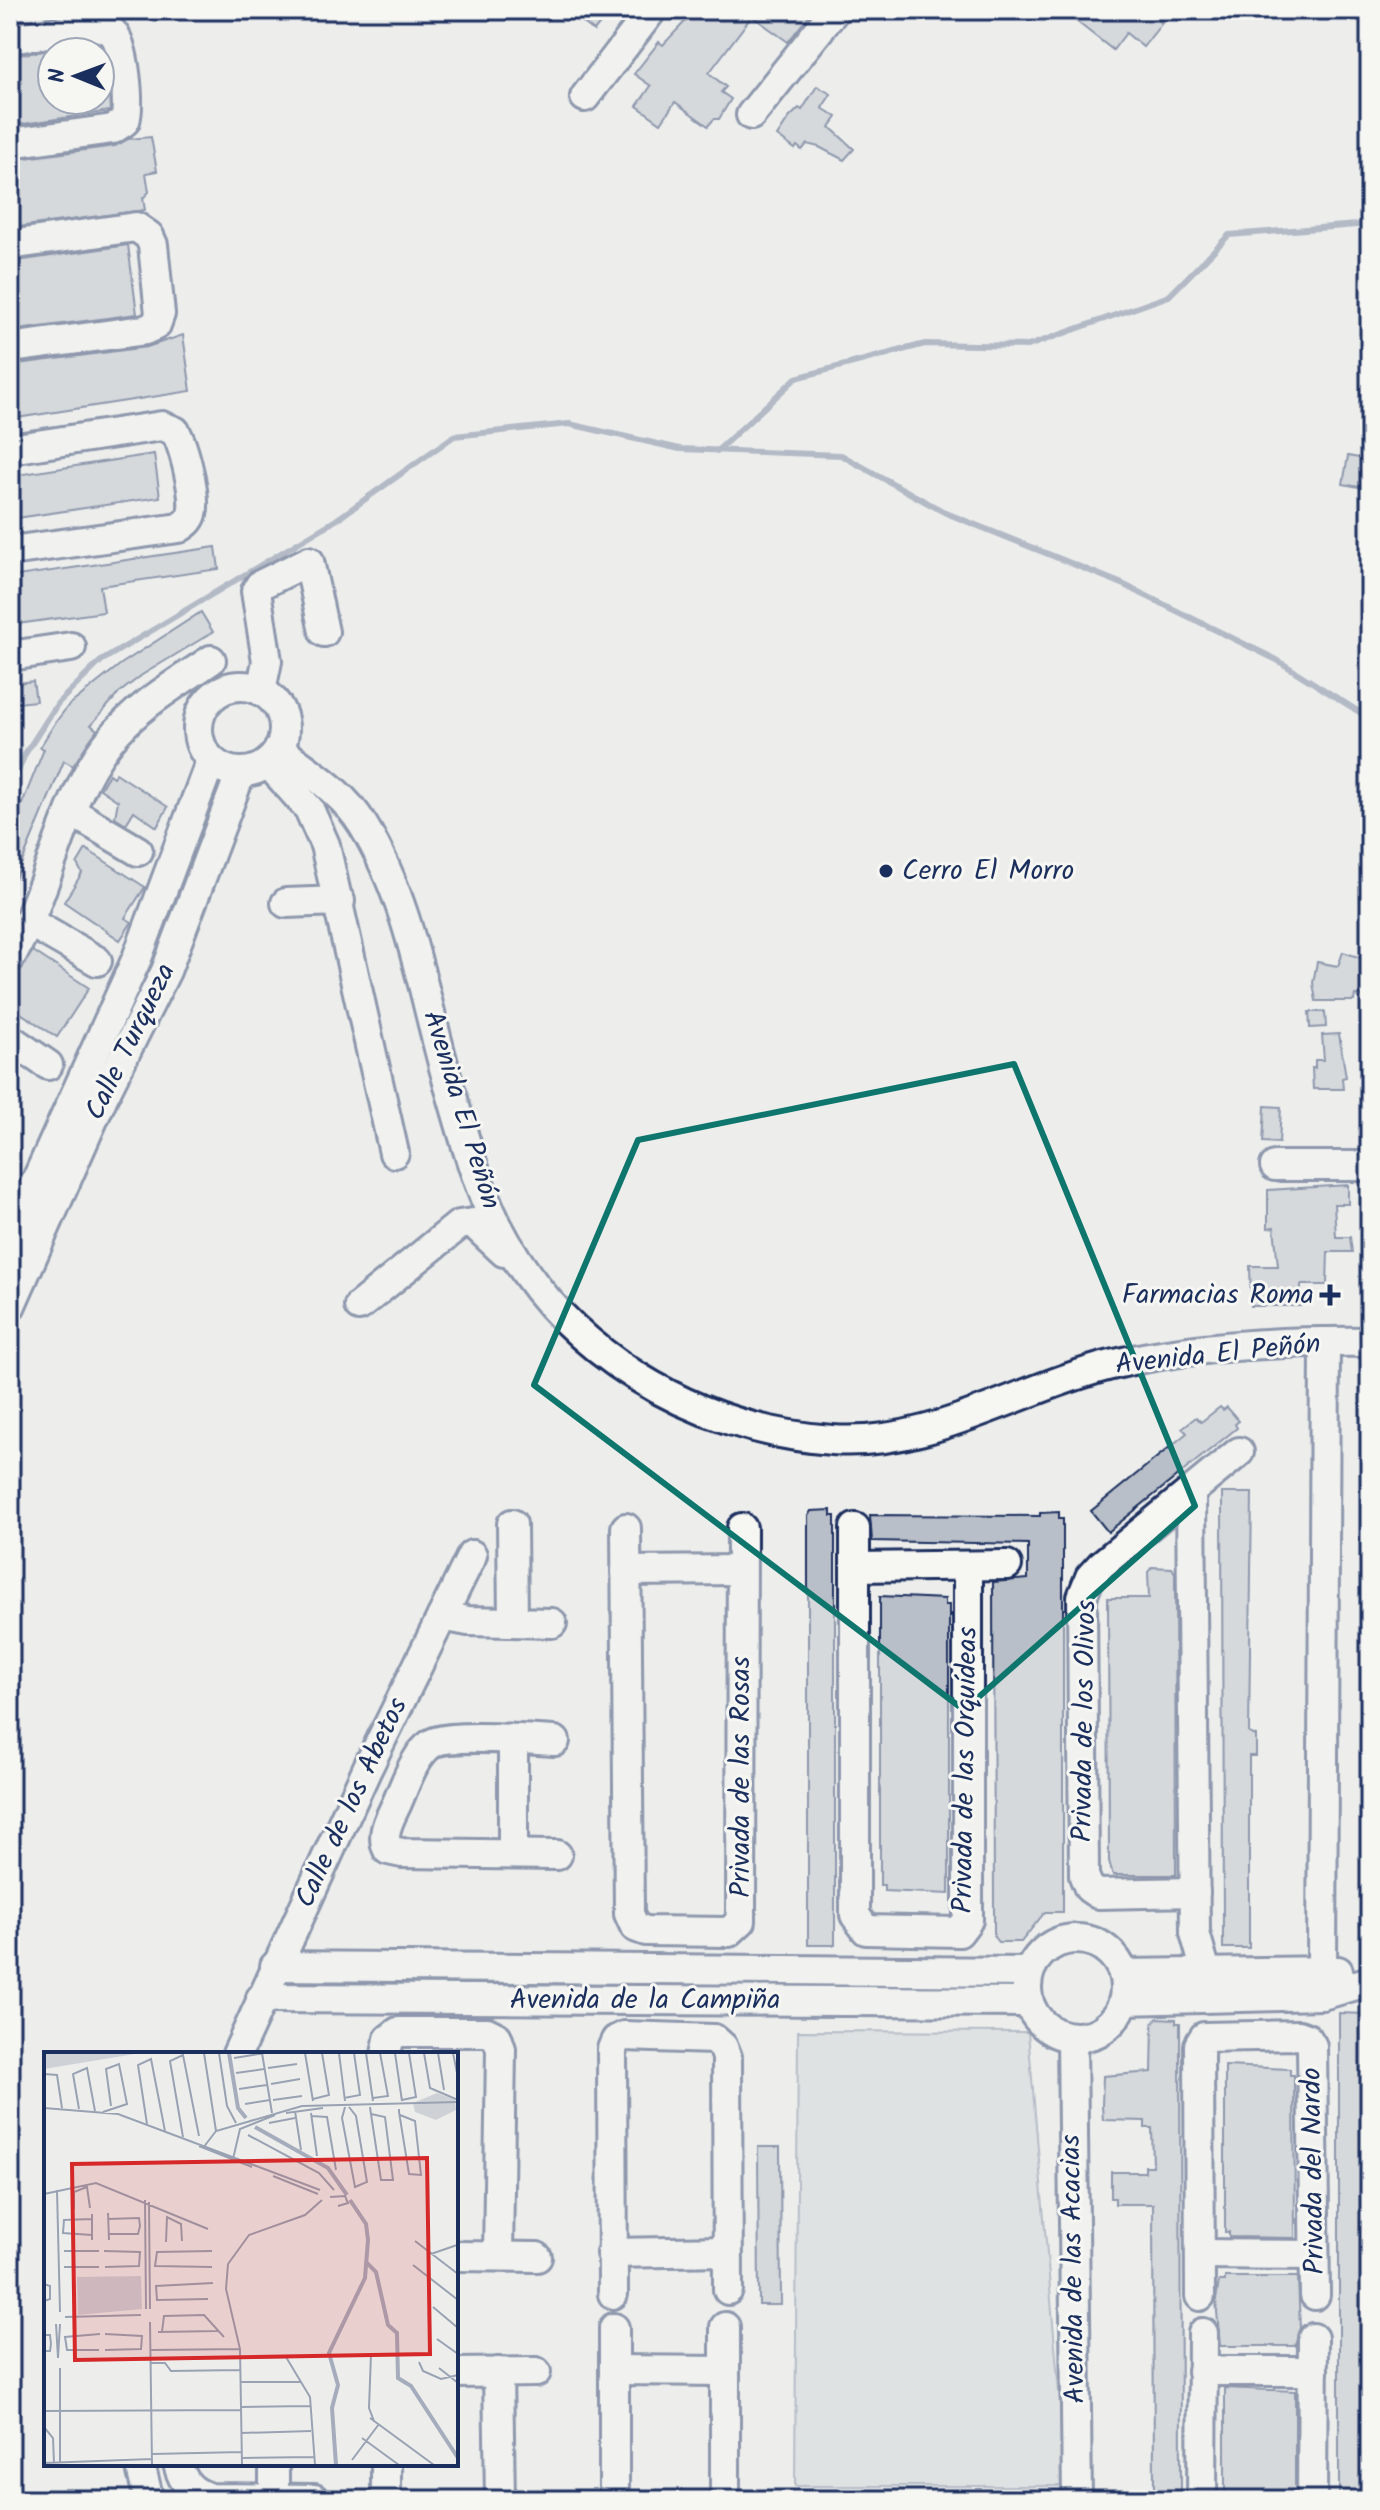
<svg xmlns="http://www.w3.org/2000/svg" width="1380" height="2510" font-family="Kalam,sans-serif">
<rect width="100%" height="100%" fill="#edeeec"/>
<filter id="ink" filterUnits="userSpaceOnUse"><feTurbulence type="fractalNoise" baseFrequency=".0125" numOctaves="2"/><feDisplacementMap in="SourceGraphic" scale="16" xChannelSelector="R" yChannelSelector="G"/><feConvolveMatrix kernelMatrix="1 2 1 2 8 2 1 2 1" color-interpolation-filters="sRGB"/></filter>
<g filter="url(#ink)">
<polygon fill="#ced2d7" stroke="#74809a" stroke-width="2" points="798,2031 1028,2032 1067,2486 795,2486"/>
<g fill="none" stroke-linecap="round" stroke-linejoin="round">
<g stroke="#6e7a96" stroke-width="6">
<polyline points="717,451 796,378 925,344 1028,346 1169,296 1229,235 1370,224"/>
<polyline points="10,792 25,754 58,703 101,661 336,520 454,436 569,424 680,449 841,455 946,513 1120,583 1277,660 1364,715 1370,714"/>
</g>
</g>
<g fill="#b9bfc8" stroke="#1b2f5e" stroke-width="2">
<polygon points="567,10 611,10 594,31"/>
<polygon points="710,10 813,10 788,42 752,16 709,73 726,87 721,92 731,99 719,119 714,119 708,126 675,102 661,123 637,106 651,86 634,74 659,42 663,45 693,13 702,19"/>
<polygon points="1062,10 1146,10 1162,23 1143,47 1126,33 1113,50"/>
<polygon points="100,44 108,78 110,111 10,126 10,56 52,50 52,100 100,100"/>
<polygon points="817,86 831,94 822,108 837,117 830,127 854,149 844,160 819,147 807,144 802,150 797,146 795,149 777,136 789,118 799,108 802,110"/>
<polygon points="151,137 157,171 146,173 149,192 143,198 145,210 10,228 10,160 115,146 128,139"/>
<polygon points="128,245 137,314 10,331 10,262"/>
<polygon points="183,335 191,391 10,419 10,365 147,347"/>
<polygon points="154,454 160,497 10,519 10,476"/>
<polygon points="1348,456 1365,459 1359,487 1343,484"/>
<polygon points="216,547 219,569 100,586 104,612 10,625 10,577"/>
<polygon points="201,612 213,632 142,675 119,693 91,725 97,730 73,766 64,761 10,891 10,834 44,749 40,747 55,723 68,706 121,664"/>
<polygon points="33,681 36,701 10,704 10,684"/>
<polygon points="116,773 168,807 157,827 134,811 126,824 115,817 118,801 100,789 109,774 113,777"/>
<polygon points="86,849 145,887 125,918 132,922 120,940 64,902 82,873 77,864"/>
<polygon points="33,951 89,988 57,1037 10,1006 10,984"/>
<polygon points="1343,952 1370,961 1363,997 1355,995 1354,1001 1316,1001 1313,983 1317,962 1338,966"/>
<polygon points="1309,1012 1325,1012 1326,1027 1310,1028"/>
<polygon points="1339,1034 1346,1077 1342,1078 1343,1089 1313,1089 1312,1068 1315,1068 1315,1060 1324,1060 1322,1035"/>
<polygon points="1265,1106 1281,1107 1279,1143 1263,1142"/>
<polygon points="1348,1185 1348,1204 1334,1204 1336,1237 1350,1237 1352,1252 1328,1252 1327,1285 1301,1285 1301,1306 1251,1306 1250,1266 1278,1266 1274,1227 1268,1228 1268,1190"/>
<polygon points="1220,1407 1223,1410 1227,1407 1239,1421 1235,1424 1237,1428 1108,1532 1091,1511 1187,1433 1182,1428 1196,1417 1201,1422"/>
<polygon points="1222,1493 1252,1493 1249,1733 1256,1736 1256,1756 1249,1756 1249,1948 1223,1948"/>
<polygon points="831,1510 831,1516 835,1516 835,1945 808,1945 808,1516 811,1511"/>
<polygon points="1059,1512 1059,1518 1063,1518 1063,1912 1045,1912 1021,1942 998,1942 994,1937 994,1912 993,1582 1028,1579 1028,1544 872,1541 870,1515 1040,1516 1040,1513"/>
<polygon points="1152,1567 1172,1568 1175,1573 1176,1875 1113,1875 1109,1861 1108,1598 1149,1598 1148,1572"/>
<polygon points="880,1596 945,1599 945,1605 949,1605 949,1894 884,1891 884,1885 880,1885"/>
<polygon points="1339,2013 1366,2014 1366,2259 1370,2312 1366,2312 1366,2494 1362,2499 1344,2500 1344,2495 1339,2495"/>
<polygon points="1157,2018 1176,2019 1176,2023 1180,2023 1181,2500 1154,2500 1153,2204 1115,2204 1115,2198 1111,2198 1111,2172 1145,2172 1145,2166 1153,2166 1152,2128 1145,2128 1145,2121 1103,2120 1102,2106 1103,2076 1152,2072 1153,2023"/>
<polygon points="1225,2066 1290,2069 1290,2075 1294,2075 1295,2238 1229,2237 1229,2232 1225,2232"/>
<polygon points="758,2147 780,2147 781,2305 759,2305"/>
<polygon points="1225,2277 1298,2277 1300,2328 1295,2346 1220,2346 1216,2300 1219,2281 1225,2281"/>
<polygon points="1225,2388 1295,2391 1295,2500 1229,2500 1230,2495 1225,2495"/>
</g>
<g fill="none" stroke-linecap="round" stroke-linejoin="round">
<defs>
<g id="minor">
<path d="M10,39L95,26C101,27 108,28 113,33C125,46 130,105 125,121L113,129L10,143"/>
<polyline points="585,97 652,10"/>
<polyline points="751,115 835,10"/>
<polyline points="10,245 136,227 149,236 153,245 160,314 156,325 145,330 10,348"/>
<path d="M10,449L162,426L175,431C184,446 197,498 192,514C190,521 185,524 179,528L10,551"/>
<polyline points="10,656 71,647"/>
<circle cx="241" cy="729" r="43"/>
<polyline points="261,691 267,661 256,591 260,585 309,561 324,632"/>
<path d="M279,749C309,772 343,792 363,825C412,905 424,1001 450,1089C463,1134 476,1183 497,1225C561,1351 692,1430 832,1440C930,1447 1015,1390 1107,1366C1190,1345 1284,1341 1370,1342"/>
<polyline points="268,763 309,809 325,845 394,1153"/>
<polyline points="72,812 138,851"/>
<polyline points="286,903 340,901"/>
<polyline points="31,923 97,961"/>
<path d="M10,958C50,891 62,799 110,740C137,706 176,684 211,660"/>
<polyline points="10,1039 48,1065"/>
<polyline points="1275,1166 1370,1166"/>
<polyline points="10,1239 137,958 211,760"/>
<polyline points="359,1306 459,1225 473,1223 504,1252"/>
<polyline points="10,1307 103,1097 166,971 241,772"/>
<polyline points="1191,1494 1195,1933 1206,1972"/>
<polyline points="512,1524 513,1622"/>
<polyline points="626,1528 629,1914 635,1927 646,1931 729,1932 741,1921 742,1528"/>
<polyline points="855,1528 855,1915 866,1930 959,1932 968,1920 968,1566"/>
<polyline points="856,1567 1007,1565"/>
<polyline points="626,1571 741,1570"/>
<polyline points="442,1616 468,1621 552,1623"/>
<path d="M555,1741C532,1740 445,1733 431,1744C414,1756 405,1785 397,1803C390,1818 380,1834 388,1850L402,1853L557,1855"/>
<polyline points="513,1853 513,1740"/>
<polyline points="1195,1892 1098,1894 1089,1888 1084,1876 1082,1597 1090,1577 1101,1565 1239,1452"/>
<circle cx="1076" cy="1988" r="49"/>
<polyline points="275,1966 1029,1972"/>
<polyline points="1322,1971 1325,1342"/>
<polyline points="1124,1974 1338,1971"/>
<polyline points="261,1998 1028,2002"/>
<polyline points="1124,2000 1322,1995 1370,1981"/>
<polyline points="1072,2038 1077,2500"/>
<polyline points="237,2054 367,1769 472,1555"/>
<polyline points="386,2054 389,2039 398,2032 487,2032 497,2037 501,2049 498,2256"/>
<polyline points="611,2253 727,2251"/>
<polyline points="1200,2254 1314,2255"/>
<polyline points="456,2256 537,2257"/>
<polyline points="613,2294 612,2049 616,2040 624,2036 714,2039 723,2047 727,2057 728,2290"/>
<polyline points="1200,2296 1199,2045 1204,2037 1299,2035 1307,2038 1312,2046 1315,2295"/>
<polyline points="614,2328 614,2500"/>
<polyline points="614,2370 725,2371"/>
<polyline points="1202,2371 1313,2371"/>
<polyline points="498,2372 500,2500"/>
<polyline points="456,2373 536,2372"/>
<polyline points="140,2464 149,2500"/>
<path d="M178,2464C183,2483 191,2492 210,2498L314,2499"/>
<polyline points="274,2464 274,2499"/>
<polyline points="386,2464 386,2500"/>
<polyline points="725,2500 725,2327"/>
<polyline points="1202,2500 1203,2333"/>
<polyline points="1312,2500 1313,2338"/>
</g>
</defs>
<use href="#minor" stroke="#1b2f5e" stroke-width="34"/>
<use href="#minor" stroke="#f6f6f2" stroke-width="28"/>
</g>
</g>
<path d="M0 0H1380V2510H0ZM1014,1064L1195,1506L964,1710L534,1385L638,1140Z" fill="#edeeec" fill-opacity=".55" fill-rule="evenodd"/>
<path fill="none" stroke="#0f766e" stroke-width="6" stroke-linejoin="round" d="M1014,1064L1195,1506L964,1710L534,1385L638,1140Z"/>
<g fill="#1b2f5e" stroke="#f6f6f2" stroke-width="3">
<circle cx="886" cy="871" r="8"/>
<path d="M1326 1283h8v8h8v8h-8v8h-8v-8h-8v-8h8z"/>
</g>
<g text-anchor="middle" dominant-baseline="central" stroke-width="6" stroke-linejoin="round" paint-order="stroke">
<g font-size="28" fill="#1b2f5e" stroke="#f6f6f2" text-anchor="start">
<text x="902" y="871">Cerro El Morro</text>
<text x="1314" y="1295" text-anchor="end">Farmacias Roma</text>
</g>
<g font-size="28" fill="#1b2f5e" stroke="#f6f6f2">
<text transform="translate(131 1042) rotate(-64)">Calle Turqueza</text>
<text transform="translate(461 1110) rotate(73)">Avenida El Peñón</text>
<text transform="translate(1218 1355) rotate(-6)">Avenida El Peñón</text>
<text transform="translate(1085 1721) rotate(-89)">Privada de los Olivos</text>
<text transform="translate(966 1770) rotate(-89)">Privada de las Orquídeas</text>
<text transform="translate(741 1777) rotate(-90)">Privada de las Rosas</text>
<text transform="translate(352 1803) rotate(-65)">Calle de los Abetos</text>
<text x="645" y="2000">Avenida de la Campiña</text>
<text transform="translate(1314 2171) rotate(-91)">Privada del Nardo</text>
<text transform="translate(1074 2269) rotate(-91)">Avenida de las Acacias</text>
</g>
</g>
<g transform="translate(44 2052)">
<rect width="414" height="414" fill="#edeeec"/>
<path d="M0,1H97L0,17ZM393,41L411,48L412,58L392,68L371,60L369,51ZM97,224L98,257L34,263L33,225Z" fill="#ced2d7"/>
<path fill="none" stroke="#a5acbc" stroke-width="4" d="M185,1L194,56L202,66M211,75L284,116L303,143M323,211L332,220L344,273L353,281L354,326L367,334L414,406M292,413L288,356L294,333L285,301L321,226L324,188L322,172L306,148"/>
<path fill="none" stroke="#99a2b3" stroke-width="2" d="M160,1L172,79M175,1L183,54L192,71M218,1L228,61M261,1L269,49M295,1L301,49M322,1L329,49M351,1L358,49M380,1L386,36L414,48M394,1L400,38M409,1L414,26M190,6L221,1M224,16L253,12M192,21L220,17M0,22L13,23L18,56M227,32L256,27M195,37L223,33M300,46L316,43L310,1M329,46L344,44L336,1M269,47L285,43L278,1M229,48L258,44M358,48L372,45L365,1M201,52L226,48M301,55L298,66L311,135L323,130L312,64L305,55M326,55L327,62L337,128H349L341,65L327,62M0,56L74,62L276,138M35,57L29,22L43,16L51,59M355,57V60L365,122L377,123L371,69L356,63M251,59L257,98M59,60L83,52L75,12L62,17L67,54M242,61L279,56M267,61L273,104M267,64L283,65L292,118M225,71L251,66M103,72L94,13L107,7L121,79M204,83L275,121L290,138M139,85L126,9L139,3L155,84M155,94L208,115M159,96L172,79L258,54L414,50M189,107L196,77L231,63M229,124L274,142M13,138L16,260M0,142L52,131L164,177M286,145L301,144L304,151L294,154M101,148L102,257M105,150L106,257M30,157V140L43,135L46,156M64,161L65,188M48,162V188M48,167L20,168L19,181L48,183M64,167L95,166L96,174L94,182H65M371,189L414,222M122,190L123,165L137,172L138,189M20,199H55M60,199L96,200L95,214L61,215M168,199L113,200L111,214L168,215M387,202L413,193M369,213L414,248M20,215H55M0,232L6,234V247L0,249M164,247L113,248L112,234L169,231M389,255L414,276M21,265L97,263M106,270L108,413M12,272L14,306L16,272M114,280L174,279M118,280L120,264L160,263L180,285M61,282L98,284L97,297L61,298M0,283H6L7,292L6,299H0M393,287L414,302M55,298H23L21,285L56,282M107,298L196,297M327,302L325,356L330,369M196,306L242,305L266,345L271,413M375,310L379,319L397,327L414,323M106,311H121L127,319L196,318M395,316L414,331M197,330H257M197,355L267,354M0,359L197,358M326,366L390,413M0,375L9,386L10,411M197,381L267,379M318,386L355,413M108,402L198,400M198,406L270,405M308,408L335,372M0,411L108,407M16,412V316M198,413L196,297L182,237L184,212L205,183L261,163L278,148"/>
<path fill="#d62828" fill-opacity="0.15" stroke="#d62828" stroke-width="4" d="M383,106L386,302L31,308L28,112Z"/>
<rect width="414" height="414" fill="none" stroke="#1b2f5e" stroke-width="4"/>
</g>
<rect width="1380" height="2510" fill="none" stroke="#f6f6f2" stroke-width="40"/>
<rect x="20" y="20" width="1340" height="2470" fill="none" stroke="#1b2f5e" stroke-width="3" filter="url(#ink)"/>
<g transform="translate(76 76) rotate(271)"><circle r="38" fill="#f6f6f2" stroke="#9ea6b7" stroke-width="2"/>
<path d="M0-6L14 30L0 20L-14 30Z" fill="#1b2f5e"/>
<text y="-12" font-size="22" font-weight="bold" text-anchor="middle" fill="#1b2f5e">N</text>
</g>
</svg>
